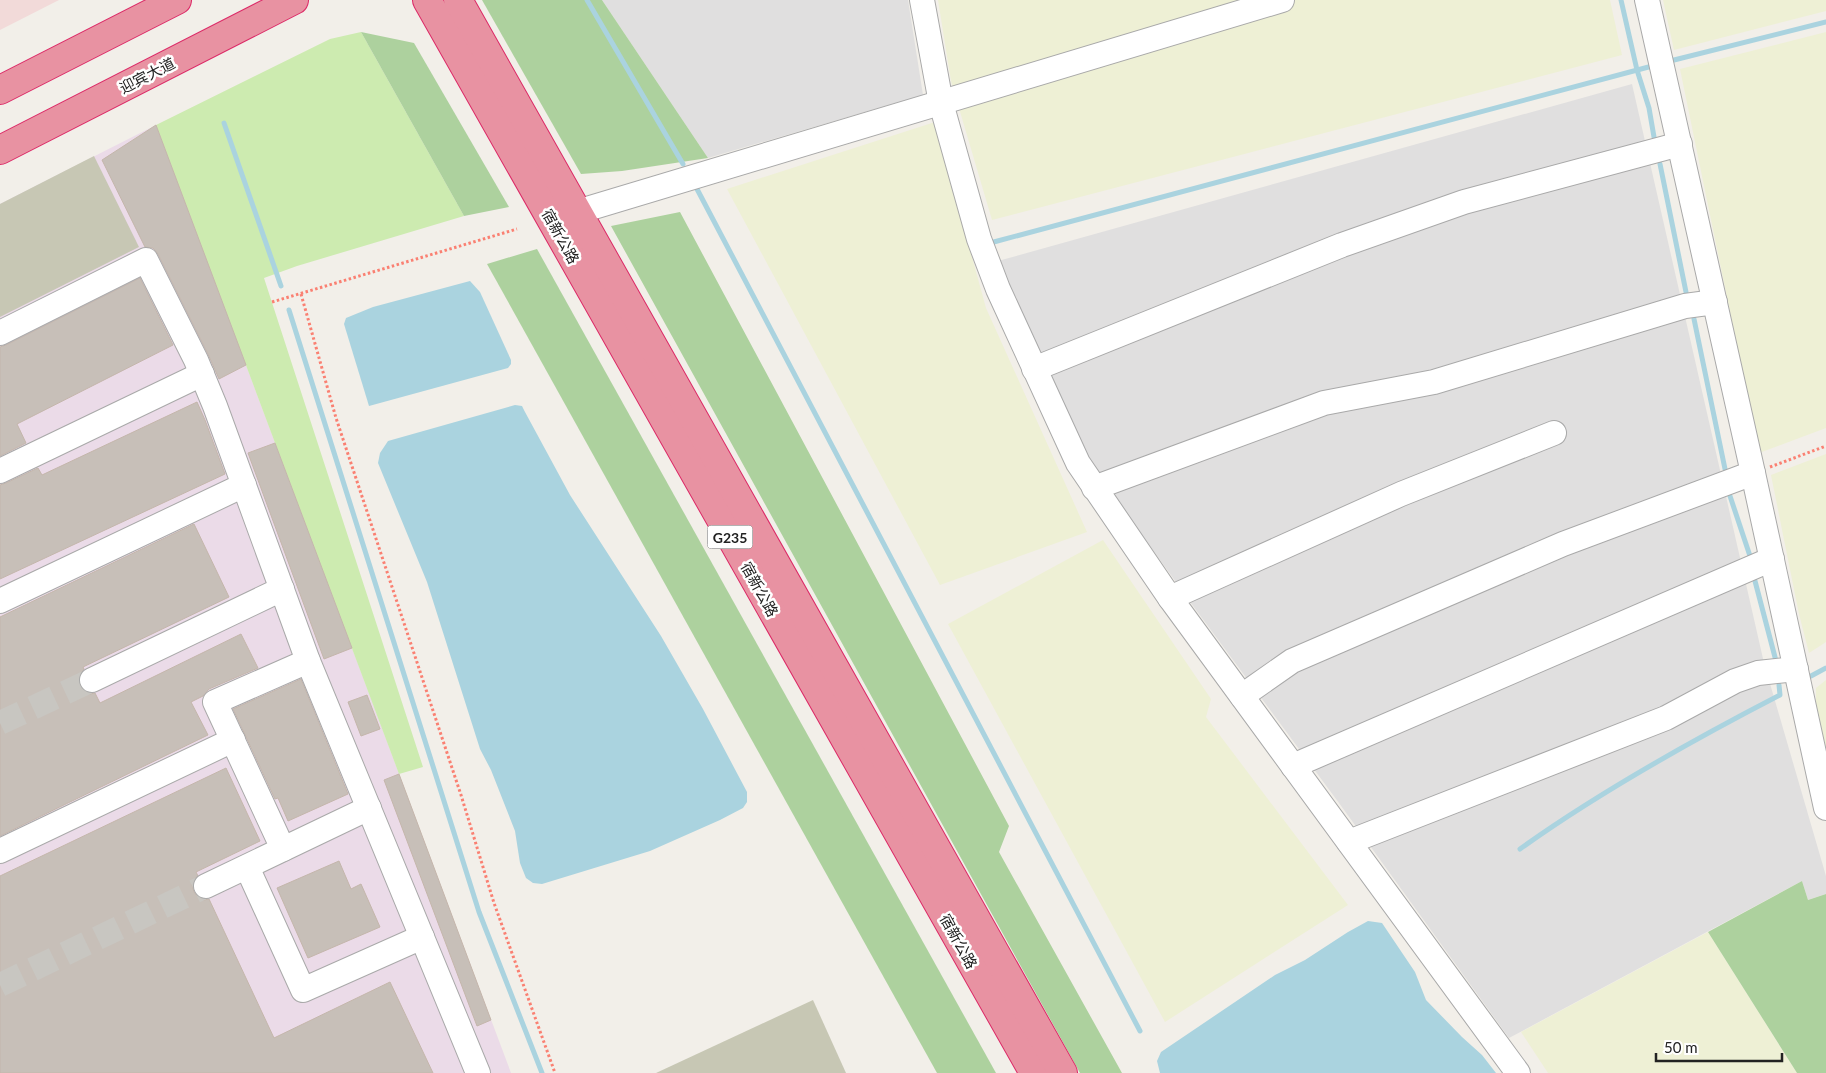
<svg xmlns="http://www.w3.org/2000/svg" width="1826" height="1073" font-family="Lato,'Noto Sans SC',sans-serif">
<rect width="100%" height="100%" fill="#f2efe9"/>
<g fill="#e0dfdf">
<polygon points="602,0 908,0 923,95 708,158"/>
<polygon points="1632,84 1764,663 1826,876 1826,894 1808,900 1802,881 1509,1038 1339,803 1196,610 1086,457 998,261"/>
</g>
<polygon fill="#f2dad9" points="0,0 59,0 0,30"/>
<polygon fill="#ebdbe8" points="156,125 352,648 511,1073 0,1073 0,204"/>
<g fill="#c7c7b4">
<polygon points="94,156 139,247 0,317 0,204"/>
<polygon points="813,1000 846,1073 656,1073"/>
</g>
<g fill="#eef0d5">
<polygon points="938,0 1610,0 1622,55 992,220 951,81"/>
<polygon points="1663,0 1826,0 1826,11 1674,50"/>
<polygon points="1826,32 1826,428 1759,453 1680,69"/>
<polygon points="935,122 986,308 1087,532 940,585 727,189"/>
<polygon points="1826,454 1826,642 1809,653 1799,614 1771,475"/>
<polygon points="1103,540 1211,699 1206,717 1348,905 1165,1022 948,624"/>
<polygon points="1826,680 1826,750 1816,703 1816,688"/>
<polygon points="1708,932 1797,1073 1548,1073 1521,1032"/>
</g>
<polygon fill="#cdebb0" points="361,32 464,216 297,266 264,278 423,767 399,774 156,125 330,39"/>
<g fill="#add19e">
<polygon points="482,0 602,0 708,158 622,171 581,174"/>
<polygon points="361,32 414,43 509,207 464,216"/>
<polygon points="680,212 1009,826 999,852 1122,1073 1080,1073 611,226"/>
<polygon points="537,249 996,1073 937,1073 487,264"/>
<polygon points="1802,881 1808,900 1826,894 1826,1073 1797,1073 1708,932"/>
</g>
<g fill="#aad3df">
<polygon points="470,281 480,292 511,360 511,364 508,368 369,406 344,324 346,318 373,307"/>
<polygon points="515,405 522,406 525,412 570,495 661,636 703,709 747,792 747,802 743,808 720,820 650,851 542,884 533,883 526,878 520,863 515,831 491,770 480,749 427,582 378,463 380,453 388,441"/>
<polygon points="1368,921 1382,923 1415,972 1426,1000 1462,1037 1482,1055 1496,1073 1160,1073 1157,1061 1161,1052 1275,975 1305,960 1348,932"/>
</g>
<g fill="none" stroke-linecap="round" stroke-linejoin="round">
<g stroke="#aad3df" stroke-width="5">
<polyline points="587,0 683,164"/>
<polyline points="1621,0 1637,70 1649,108 1654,137"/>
<polyline points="1666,62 1826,22"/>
<polyline points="224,123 281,286"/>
<polyline points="1660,164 1686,292"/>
<polyline points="697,189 1140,1031"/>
<polyline points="990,243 1656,65"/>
<polyline points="289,310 479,912 542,1073"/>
<polyline points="1694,319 1725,469"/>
<polyline points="1730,496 1750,556"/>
<polyline points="1755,581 1776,661"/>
<polyline points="1811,676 1826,668"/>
<path d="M1520,849C1601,791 1691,741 1780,695L1779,685"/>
</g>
</g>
<g fill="#c7bfb8" stroke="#c4b6ab">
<polygon points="156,125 246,365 219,379 208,354 158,254 153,248 145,247 102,160"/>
<polygon points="140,278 173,345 17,424 26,443 0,456 0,347 6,345"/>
<polygon points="197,402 205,420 225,474 0,579 0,485 6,483 38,468 42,475"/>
<polygon points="275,443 352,648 324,659 248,453"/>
<polygon points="194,524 229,597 83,667 84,669 78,678 79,685 85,692 90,694 95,693 100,703 241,634 258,668 209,689 203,696 191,702 208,735 0,836 0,617"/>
<polygon points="301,679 348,794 288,821 278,798 275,799 233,709"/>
<polygon points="367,695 380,729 361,736 348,702"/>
<polygon points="226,768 260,841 196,872 198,876 194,879 192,885 194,892 198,897 204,900 209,899 274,1038 390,982 433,1073 0,1073 0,876"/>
<polygon points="399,774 491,1020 477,1026 384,780"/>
<polygon points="339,861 351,889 361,884 380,927 308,958 277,888"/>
</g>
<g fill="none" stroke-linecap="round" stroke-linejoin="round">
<g stroke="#c8c6c1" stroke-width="24" stroke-dasharray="24 12" stroke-linecap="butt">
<polyline points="0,723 92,680"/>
<polyline points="0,985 206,886"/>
</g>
<defs>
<g id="minor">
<polyline points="922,0 941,103 979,239 998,289 1078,463 1170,598 1518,1073"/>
<polyline points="1647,0 1753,473 1826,808"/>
<polyline points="577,212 1282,0"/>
<polyline points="0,333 146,260 196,360 215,406 308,661 478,1073"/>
<polyline points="1034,369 1342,245 1464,202 1680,144"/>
<polyline points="0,471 202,374"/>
<polyline points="1094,488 1324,403 1434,382 1685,306 1715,302"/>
<polyline points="1170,598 1401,494 1554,433"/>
<polyline points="0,601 244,485"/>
<polyline points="92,680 282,589"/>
<polyline points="1242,696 1292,661 1563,544 1753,473"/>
<polyline points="1293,766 1772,559"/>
<polyline points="1349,842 1666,718 1735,681 1758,673 1796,669"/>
<polyline points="283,849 215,702 308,661"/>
<polyline points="0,851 233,740"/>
<polyline points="247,867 303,990 422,937"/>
<polyline points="206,886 369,808"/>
</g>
<g id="highway">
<polyline points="427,0 1034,1073"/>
<polyline points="458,0 1063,1073"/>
<polyline points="0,90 177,0"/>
<polyline points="0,150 294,0"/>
</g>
</defs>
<use href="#minor" stroke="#a9a9a9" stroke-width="26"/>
<use href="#highway" stroke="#dc2a67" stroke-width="30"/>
<g stroke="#fa8072" stroke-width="3" stroke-dasharray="2.5 2.5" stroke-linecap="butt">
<polyline points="301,294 336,418 461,795 494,903 555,1073"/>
<polyline points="272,302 517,229"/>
<polyline points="1770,467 1826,446"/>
</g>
<use href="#minor" stroke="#fff" stroke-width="24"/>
<use href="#highway" stroke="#e892a2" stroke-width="28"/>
</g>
<g text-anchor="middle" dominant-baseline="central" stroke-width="5" stroke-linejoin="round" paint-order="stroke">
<rect fill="#fff" stroke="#646464" stroke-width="1" x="707.5" y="525.5" width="45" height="23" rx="4"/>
<g font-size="14" font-weight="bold" fill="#222">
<text x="730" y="537">G235</text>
</g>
<g font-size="15" fill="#222" stroke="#fff">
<text transform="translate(147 75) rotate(-27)">迎宾大道</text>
<text transform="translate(561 236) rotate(61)">宿新公路</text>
<text transform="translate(760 589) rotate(61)">宿新公路</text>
<text transform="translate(959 941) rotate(61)">宿新公路</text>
</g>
</g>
<path d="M1656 1053v8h126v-8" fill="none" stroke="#222222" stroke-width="2.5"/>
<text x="1664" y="1053" font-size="15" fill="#222222" stroke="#ffffff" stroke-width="4" paint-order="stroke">50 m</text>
</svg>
